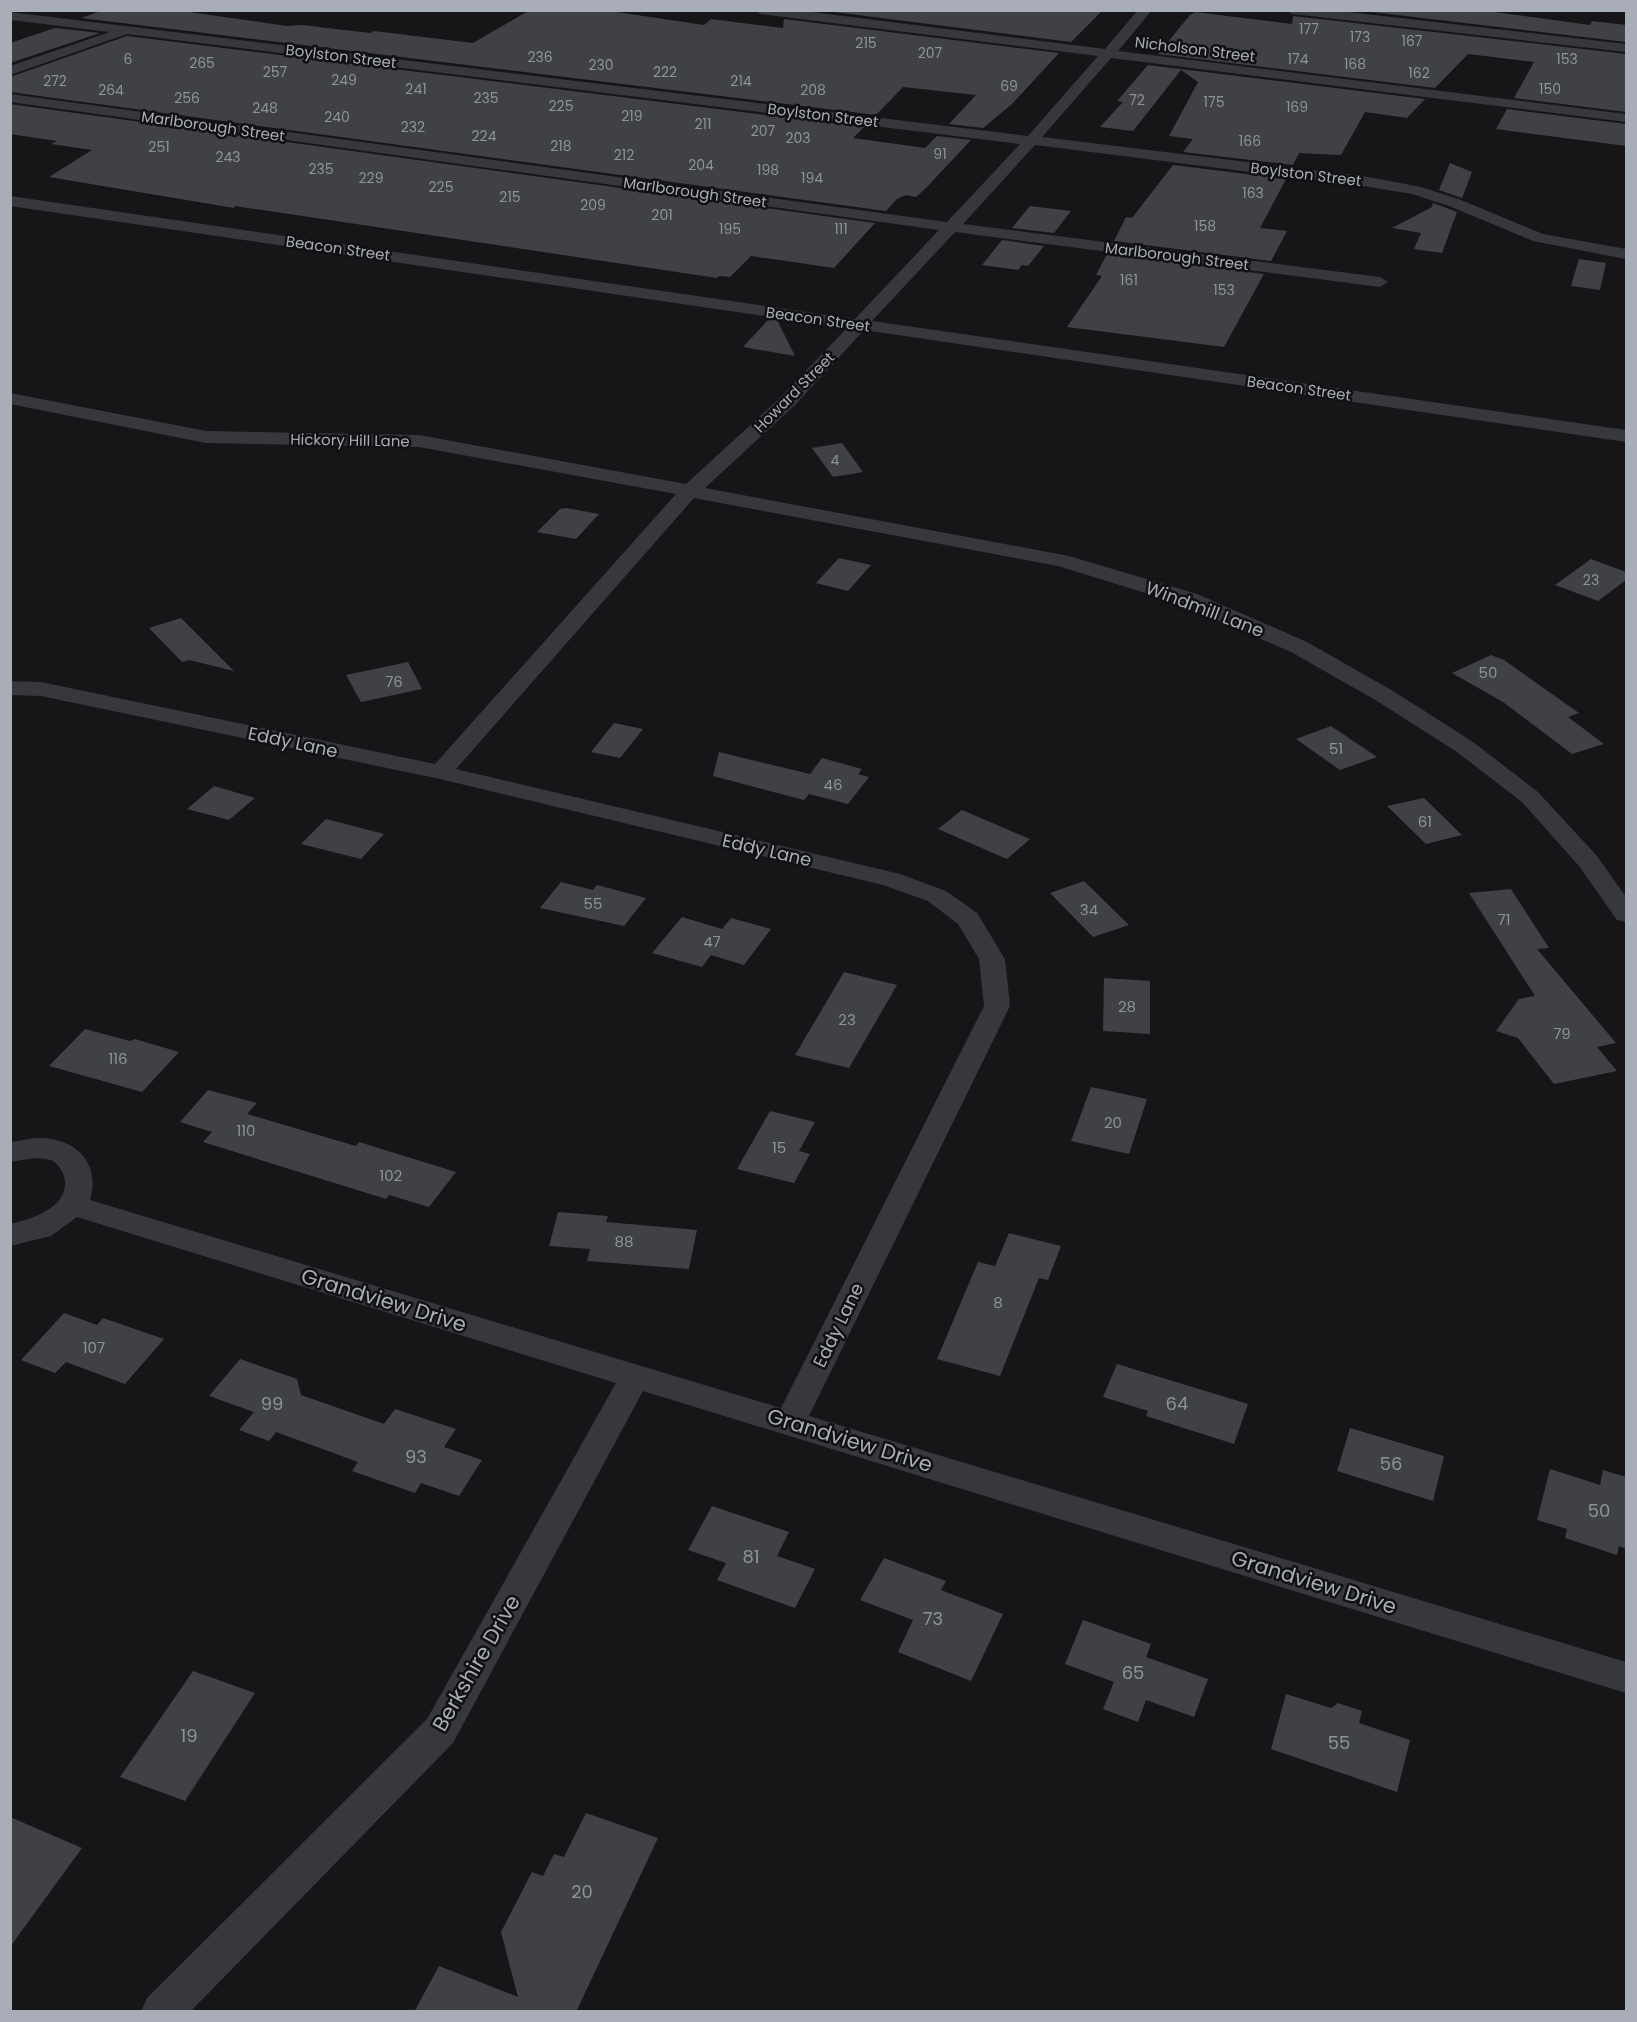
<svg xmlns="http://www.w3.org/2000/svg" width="1637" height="2022" font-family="Poppins,sans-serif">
<rect width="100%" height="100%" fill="#161618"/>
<g fill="#404145">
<polygon points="104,10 175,10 287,26 302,25 370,33 374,31 473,43 530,10 603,10 704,25 711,19 783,28 784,19 1059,53 1012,104 983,128 949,124 976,95 903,87 876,115 81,18"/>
<polygon points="818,10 1103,10 1071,42"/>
<polygon points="1355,10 1479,10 1590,25 1592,21 1626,25 1626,42"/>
<polygon points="1195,12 1292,24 1293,16 1626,54 1626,112 1514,98 1534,62 1468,54 1435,88 1158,54 1190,15"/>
<polygon points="55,28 100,33 10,63 10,43"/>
<polygon points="127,36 864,127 853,138 925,148 937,136 971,140 925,189 916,197 906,195 897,199 886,211 10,92 10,77"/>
<polygon points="1148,65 1425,99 1407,118 1365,112 1341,155 1299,153 1293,165 1183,152 1193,139 1169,136 1198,82 1181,70 1133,131 1100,127 1123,102 1117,101"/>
<polygon points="10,104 875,223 834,268 751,256 730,277 719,276 717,278 235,206 234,208 49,177 92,150 51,144 57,141 10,134"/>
<polygon points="1507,109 1626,124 1626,146 1496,129"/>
<polygon points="1450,163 1472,172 1462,198 1439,190"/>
<polygon points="1173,165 1286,179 1260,228 1287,231 1271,261 1114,241 1126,217 1132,218"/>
<polygon points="1433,203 1457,212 1442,253 1414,249 1421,233 1392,228 1432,207"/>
<polygon points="1030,206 1071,211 1054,233 1012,228"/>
<polygon points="1002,240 1044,246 1028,266 1022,265 1018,270 982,265"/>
<polygon points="1107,254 1264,274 1224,347 1067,327 1102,276 1096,275"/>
<polygon points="1579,259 1606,263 1600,290 1571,286"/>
<polygon points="769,319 777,320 795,356 743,347"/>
<polygon points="842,443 863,472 833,477 812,448"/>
<polygon points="566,508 599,514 576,539 537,532 560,509"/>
<polygon points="839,558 871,565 848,591 816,583"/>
<polygon points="1591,559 1626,572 1626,580 1598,601 1555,585"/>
<polygon points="181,618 234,671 189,660 182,662 149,628"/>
<polygon points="1491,655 1504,660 1579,713 1568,717 1604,744 1572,754 1503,702 1452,673"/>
<polygon points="408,662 422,689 361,702 346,675"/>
<polygon points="614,723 643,729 620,758 591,752"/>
<polygon points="1331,726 1377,757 1340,770 1296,739"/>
<polygon points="719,752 810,774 822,758 862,769 858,774 869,777 848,804 809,794 804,800 713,776"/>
<polygon points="214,786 255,798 229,820 187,809"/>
<polygon points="1424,798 1462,835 1426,844 1387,806"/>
<polygon points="962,810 1030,839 1007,859 938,829"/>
<polygon points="326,819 384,834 361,859 301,844"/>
<polygon points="1084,881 1129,925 1093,937 1050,893"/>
<polygon points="561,882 593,890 597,885 646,898 624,926 540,908"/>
<polygon points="1511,889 1549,948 1537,949 1616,1043 1597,1047 1617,1071 1554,1084 1518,1038 1496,1031 1519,999 1535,996 1469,893"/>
<polygon points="682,917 722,929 731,918 771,929 744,965 711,955 702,967 652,953"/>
<polygon points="844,972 897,985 849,1068 795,1055"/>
<polygon points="1104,978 1150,981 1150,1034 1103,1031"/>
<polygon points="85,1029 130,1041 135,1039 179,1052 142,1092 49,1066"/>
<polygon points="1091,1087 1147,1099 1129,1154 1071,1141"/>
<polygon points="208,1090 257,1103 247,1114 356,1146 359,1142 456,1172 429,1207 389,1195 386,1199 203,1142 212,1132 180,1122"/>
<polygon points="770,1111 815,1122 799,1151 810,1154 794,1183 737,1169"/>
<polygon points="558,1212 608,1216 606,1222 697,1230 689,1269 587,1261 590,1249 549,1246"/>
<polygon points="1009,1233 1061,1246 1048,1280 1039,1278 1000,1376 937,1359 978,1262 995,1266"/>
<polygon points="64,1313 97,1325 103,1318 164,1339 125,1384 66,1362 55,1373 21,1360"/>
<polygon points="240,1359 297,1379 301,1395 384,1424 395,1409 456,1429 444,1447 482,1460 459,1496 421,1483 415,1493 352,1471 358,1462 276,1432 269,1441 239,1430 254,1412 209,1396"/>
<polygon points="1117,1364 1248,1404 1234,1444 1146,1416 1148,1411 1103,1397"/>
<polygon points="1350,1428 1444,1456 1433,1501 1337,1471"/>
<polygon points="1550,1469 1600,1485 1603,1470 1626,1477 1626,1549 1619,1546 1617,1555 1565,1538 1567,1529 1537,1520"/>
<polygon points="712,1506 789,1532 777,1556 815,1569 795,1608 717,1580 726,1563 688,1550"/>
<polygon points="884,1558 946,1581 941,1590 1003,1614 971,1681 898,1652 913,1620 860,1600"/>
<polygon points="1083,1620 1151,1644 1146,1657 1208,1679 1194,1717 1146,1700 1138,1722 1103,1709 1114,1682 1065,1664"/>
<polygon points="193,1671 255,1693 185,1801 120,1777"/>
<polygon points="1286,1694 1331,1708 1338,1703 1362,1711 1359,1723 1410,1740 1397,1792 1271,1749"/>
<polygon points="586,1813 658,1838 576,2012 414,2012 439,1966 518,1997 501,1932 532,1872 543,1876 554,1854 564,1857"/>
<polygon points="10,1817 82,1848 10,1947"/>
</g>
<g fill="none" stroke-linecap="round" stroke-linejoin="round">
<g fill="#37383d" fill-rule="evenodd">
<path d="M754,10H796L1105,49L1138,10H1152L1118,51L1626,114V122L1111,58L1042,137L1363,176L1421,187L1461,200L1543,234L1626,249V259L1533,241L1449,206L1412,194L1363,186L1035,145L963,224L1380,277L1388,282L1380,287L955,232L872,321L1626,430V442L864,330L795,405L705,488L1069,556L1197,594L1307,642L1393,691L1473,742L1538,792L1597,856L1626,897V922L1617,920L1579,866L1522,802L1457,752L1377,701L1291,652L1181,604L1058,566L694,498L456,769L900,874L946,891L977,913L1005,959L1010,1006L809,1416L1626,1662V1693L643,1391L453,1743L190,2012H141L147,1998L427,1719L616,1383L77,1217L51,1236L10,1246V1224C33,1219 72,1206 64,1176C62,1170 58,1164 53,1161C41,1155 23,1160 10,1162V1142C20,1141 30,1138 39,1138C76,1138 101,1163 90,1200L781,1408L984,1006L979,959L958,924L928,901L883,885L440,779L41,696L10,695V681L41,682L435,764L676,494L419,447L206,443L10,404V393L206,431L419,435L686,484L781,397L847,328L10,206V196L855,319L939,230L10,102V94L947,222L1020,144L127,34L10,75V66L110,32L10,20V12L1028,136L1098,56L760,14Z"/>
<polygon points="1286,10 1331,10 1626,44 1626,52 1292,14"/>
</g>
</g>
<g text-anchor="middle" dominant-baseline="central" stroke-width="5" stroke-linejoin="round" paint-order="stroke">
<g font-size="14" fill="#8e929b">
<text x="1309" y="29">177</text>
<text x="1360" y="37">173</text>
<text x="1412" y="41">167</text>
<text x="866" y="43">215</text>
<text x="930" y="53">207</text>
<text x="540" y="57">236</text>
<text x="128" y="59">6</text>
<text x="1298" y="59">174</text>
<text x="1567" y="59">153</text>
<text x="202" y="63">265</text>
<text x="1355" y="64">168</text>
<text x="601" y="65">230</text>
<text x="275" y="72">257</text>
<text x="665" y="72">222</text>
<text x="1419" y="73">162</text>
<text x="344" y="80">249</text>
<text x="55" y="81">272</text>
<text x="741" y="81">214</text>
<text x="1009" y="86">69</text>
<text x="416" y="89">241</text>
<text x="1550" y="89">150</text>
<text x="111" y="90">264</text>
<text x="813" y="90">208</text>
<text x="187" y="98">256</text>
<text x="486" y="98">235</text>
<text x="1137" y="100">72</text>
<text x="1214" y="102">175</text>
<text x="561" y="106">225</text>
<text x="1297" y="107">169</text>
<text x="265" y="108">248</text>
<text x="632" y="116">219</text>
<text x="337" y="117">240</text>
<text x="703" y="124">211</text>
<text x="413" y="127">232</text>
<text x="763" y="131">207</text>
<text x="484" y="136">224</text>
<text x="798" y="138">203</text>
<text x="1250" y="141">166</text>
<text x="561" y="146">218</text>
<text x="159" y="147">251</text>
<text x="940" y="154">91</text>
<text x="624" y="155">212</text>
<text x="228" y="157">243</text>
<text x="701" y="165">204</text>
<text x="321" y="169">235</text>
<text x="768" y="170">198</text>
<text x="371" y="178">229</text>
<text x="812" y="178">194</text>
<text x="441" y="187">225</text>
<text x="1253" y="193">163</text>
<text x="510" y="197">215</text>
<text x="593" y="205">209</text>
<text x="662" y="215">201</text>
<text x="1205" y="226">158</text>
<text x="730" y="229">195</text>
<text x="841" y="229">111</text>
<text x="1129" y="280">161</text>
<text x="1224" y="290">153</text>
<text x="835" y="460">4</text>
<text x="1591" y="580">23</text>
</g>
<g font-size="15" fill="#a8adb8" stroke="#111113">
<text transform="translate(1195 49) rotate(7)">Nicholson Street</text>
<text transform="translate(341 56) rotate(7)">Boylston Street</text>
<text transform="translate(823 115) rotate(7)">Boylston Street</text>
<text transform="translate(213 126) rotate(8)">Marlborough Street</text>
<text transform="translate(1306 174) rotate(7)">Boylston Street</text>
<text transform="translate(695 192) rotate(8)">Marlborough Street</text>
<text transform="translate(338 248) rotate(8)">Beacon Street</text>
<text transform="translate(1177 256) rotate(7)">Marlborough Street</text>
<text transform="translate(818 319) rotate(8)">Beacon Street</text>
<text transform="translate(1299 388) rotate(8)">Beacon Street</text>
<text transform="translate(794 392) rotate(-45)">Howard Street</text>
<text transform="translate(350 440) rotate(1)">Hickory Hill Lane</text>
</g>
<g font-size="15" fill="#8e929b">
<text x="1488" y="672">50</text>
<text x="394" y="681">76</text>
<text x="1336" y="748">51</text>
<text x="833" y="784">46</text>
<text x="1425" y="821">61</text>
<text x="593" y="903">55</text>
<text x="1089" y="909">34</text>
<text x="1504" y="919">71</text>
<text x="712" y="941">47</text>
<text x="1127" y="1006">28</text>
<text x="847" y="1019">23</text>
<text x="1562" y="1033">79</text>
<text x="118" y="1058">116</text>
<text x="1113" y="1122">20</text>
<text x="246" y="1130">110</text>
<text x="779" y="1147">15</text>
<text x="391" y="1175">102</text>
<text x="624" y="1241">88</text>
<text x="998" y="1302">8</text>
<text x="94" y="1347">107</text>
</g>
<g font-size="18" fill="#a8adb8" stroke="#111113">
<text transform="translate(1205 609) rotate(21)">Windmill Lane</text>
<text transform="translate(293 742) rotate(12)">Eddy Lane</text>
<text transform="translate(767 850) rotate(13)">Eddy Lane</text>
<text transform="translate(838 1325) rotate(-64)">Eddy Lane</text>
</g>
<g font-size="18" fill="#8e929b">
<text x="272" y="1403">99</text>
<text x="1177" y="1403">64</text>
<text x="416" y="1456">93</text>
<text x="1391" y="1463">56</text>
<text x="1599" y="1510">50</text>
<text x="751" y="1556">81</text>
<text x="933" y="1618">73</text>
<text x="1133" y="1672">65</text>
<text x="189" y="1735">19</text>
<text x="1339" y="1742">55</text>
<text x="582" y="1891">20</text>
</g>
<g font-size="21" fill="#a8adb8" stroke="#111113">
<text transform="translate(384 1300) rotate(17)">Grandview Drive</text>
<text transform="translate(850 1440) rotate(17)">Grandview Drive</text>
<text transform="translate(1314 1582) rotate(17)">Grandview Drive</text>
<text transform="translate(476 1663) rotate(-60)">Berkshire Drive</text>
</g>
</g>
<rect width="1637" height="2022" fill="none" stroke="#a8adb8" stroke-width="24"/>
</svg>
